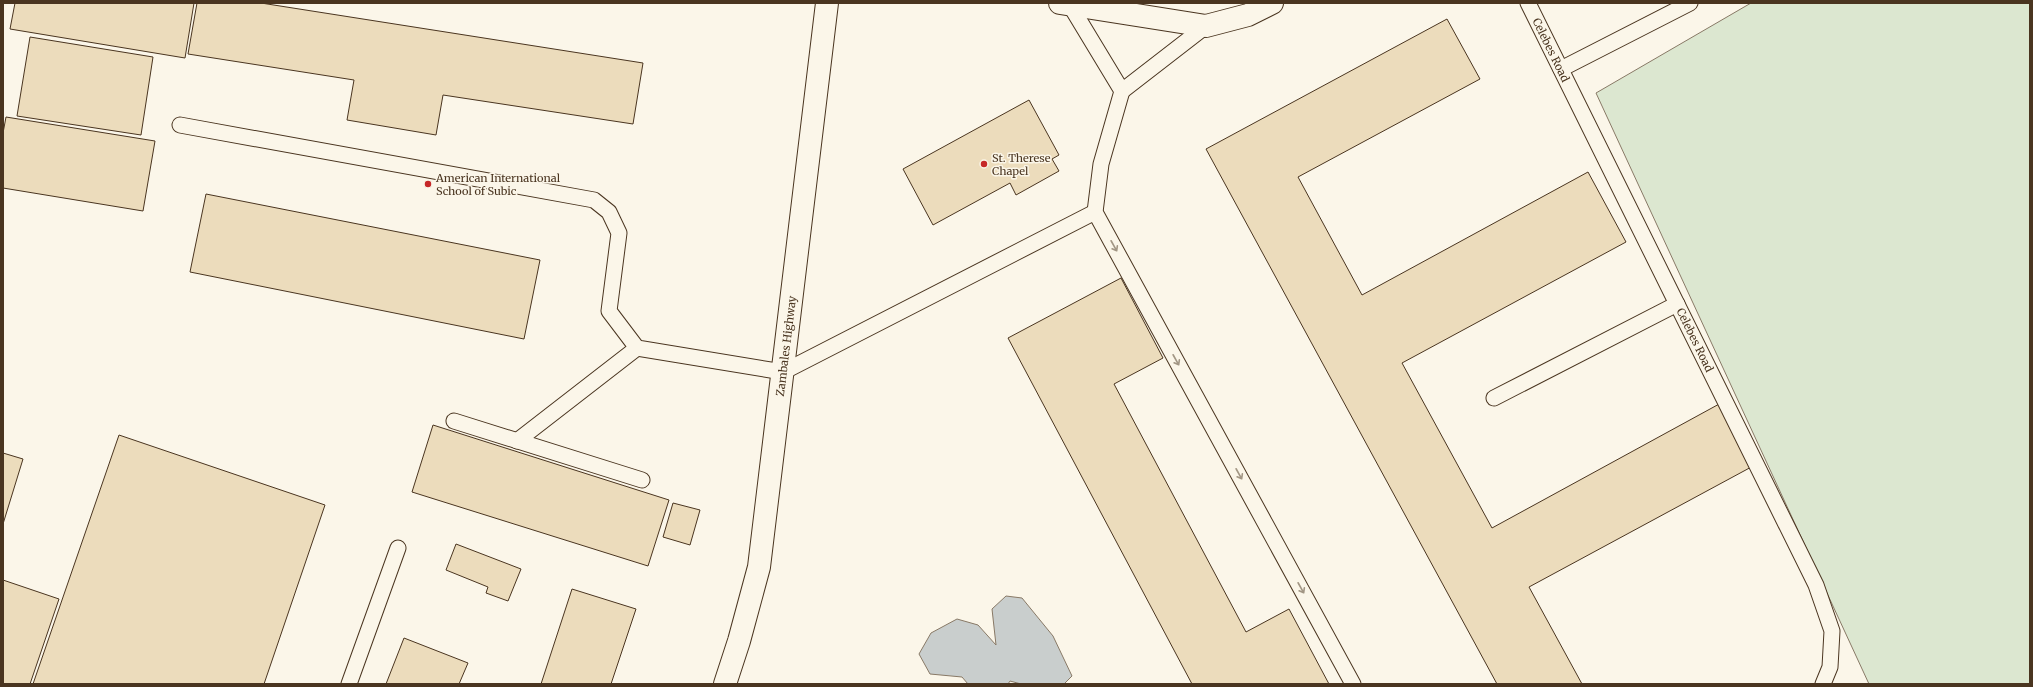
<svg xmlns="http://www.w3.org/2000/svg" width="2033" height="687" font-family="Merriweather,serif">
<rect width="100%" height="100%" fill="#fbf6e9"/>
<polygon fill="#dce7d0" stroke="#887966" points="1751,3 2030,3 2030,684 1869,684 1596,93"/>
<polygon fill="#c9cecd" stroke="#887966" points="1006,596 1022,598 1053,636 1072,676 1064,684 1021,684 1010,681 1008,684 968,684 962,677 930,674 919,654 931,633 957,619 978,625 996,645 992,609"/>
<g fill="#ecdcbc" stroke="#4a3520">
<polygon points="15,3 194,3 185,58 10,29"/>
<polygon points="197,3 261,3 643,63 633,124 443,95 436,135 347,120 354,80 188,54"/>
<polygon points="1447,19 1480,79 1298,177 1362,295 1588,172 1626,242 1402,363 1492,528 1721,403 1755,465 1529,587 1582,684 1497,684 1206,149"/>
<polygon points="30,37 153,57 141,135 17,116"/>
<polygon points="1029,100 1059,155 1052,159 1059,171 1016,195 1010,183 933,225 903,169"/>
<polygon points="6,117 155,141 143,211 3,188 3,133"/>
<polygon points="206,194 540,260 524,339 190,272"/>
<polygon points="1121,278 1163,358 1114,384 1246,632 1289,609 1329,684 1192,684 1008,338"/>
<polygon points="433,425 669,500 648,566 412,492"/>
<polygon points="119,435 325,505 264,684 33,684"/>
<polygon points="3,453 23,459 3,524"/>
<polygon points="673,503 700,510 690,545 663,537"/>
<polygon points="456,544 521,569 508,601 486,593 488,587 446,570"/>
<polygon points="3,580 59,599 30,684 3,684"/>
<polygon points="572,589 636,609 611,684 541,684"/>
<polygon points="404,638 468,663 459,684 386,684"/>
</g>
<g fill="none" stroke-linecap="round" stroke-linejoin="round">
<defs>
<g id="lane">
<polyline points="1528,3 1816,585 1832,631 1830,667 1823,684"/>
<polyline points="1070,5 1122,91 1101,164 1095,212 1353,684"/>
<polyline points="1561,69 1690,3"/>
<polyline points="1122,91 1206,26"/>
<polyline points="180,125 594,200 609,212 619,233 609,311 637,348 783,372 1095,212"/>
<polyline points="1494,398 1677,304"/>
<polyline points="454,421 642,480"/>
<polyline points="517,441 637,348"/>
<polyline points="349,684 398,548"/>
</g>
<polyline id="street" points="1060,3 1206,26 1248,15 1272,3"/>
<polyline id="secondary" points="725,684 739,641 759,567 827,3"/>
</defs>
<use href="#lane" stroke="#4a3520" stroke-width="17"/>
<use href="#street" stroke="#4a3520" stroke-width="24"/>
<use href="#secondary" stroke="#4a3520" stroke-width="24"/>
<use href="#lane" stroke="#fbf6e9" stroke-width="15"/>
<use href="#street" stroke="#fbf6e9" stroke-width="22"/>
<use href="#secondary" stroke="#fbf6e9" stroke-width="22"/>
</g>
<defs><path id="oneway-shaft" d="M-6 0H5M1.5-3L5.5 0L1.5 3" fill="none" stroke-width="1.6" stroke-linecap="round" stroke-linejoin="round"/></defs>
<g stroke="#a29684">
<use href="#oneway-shaft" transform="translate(1114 246) rotate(61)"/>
<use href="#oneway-shaft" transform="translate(1176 360) rotate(61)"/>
<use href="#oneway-shaft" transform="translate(1239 474) rotate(61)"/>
<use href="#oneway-shaft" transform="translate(1301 588) rotate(61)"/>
</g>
<g fill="#c62828" stroke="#fbf6e9" stroke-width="1.5">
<circle cx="984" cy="164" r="4"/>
<circle cx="428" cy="184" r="4"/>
</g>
<g text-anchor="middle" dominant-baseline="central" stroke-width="3" stroke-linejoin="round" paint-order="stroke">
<g font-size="11" fill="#4a3520" stroke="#fbf6e9">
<text transform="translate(1551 50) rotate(64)">Celebes Road</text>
<text transform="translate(1695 340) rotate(64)">Celebes Road</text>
<text transform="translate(786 346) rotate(-83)">Zambales Highway</text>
</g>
<g font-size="11" fill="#4a3520" stroke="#fbf6e9" text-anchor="start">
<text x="992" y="158">St. Therese<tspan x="992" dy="13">Chapel</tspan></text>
<text x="436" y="178">American International<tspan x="436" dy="13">School of Subic</tspan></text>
</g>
</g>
<rect width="2033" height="687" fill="none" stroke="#4a3520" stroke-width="8"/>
</svg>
